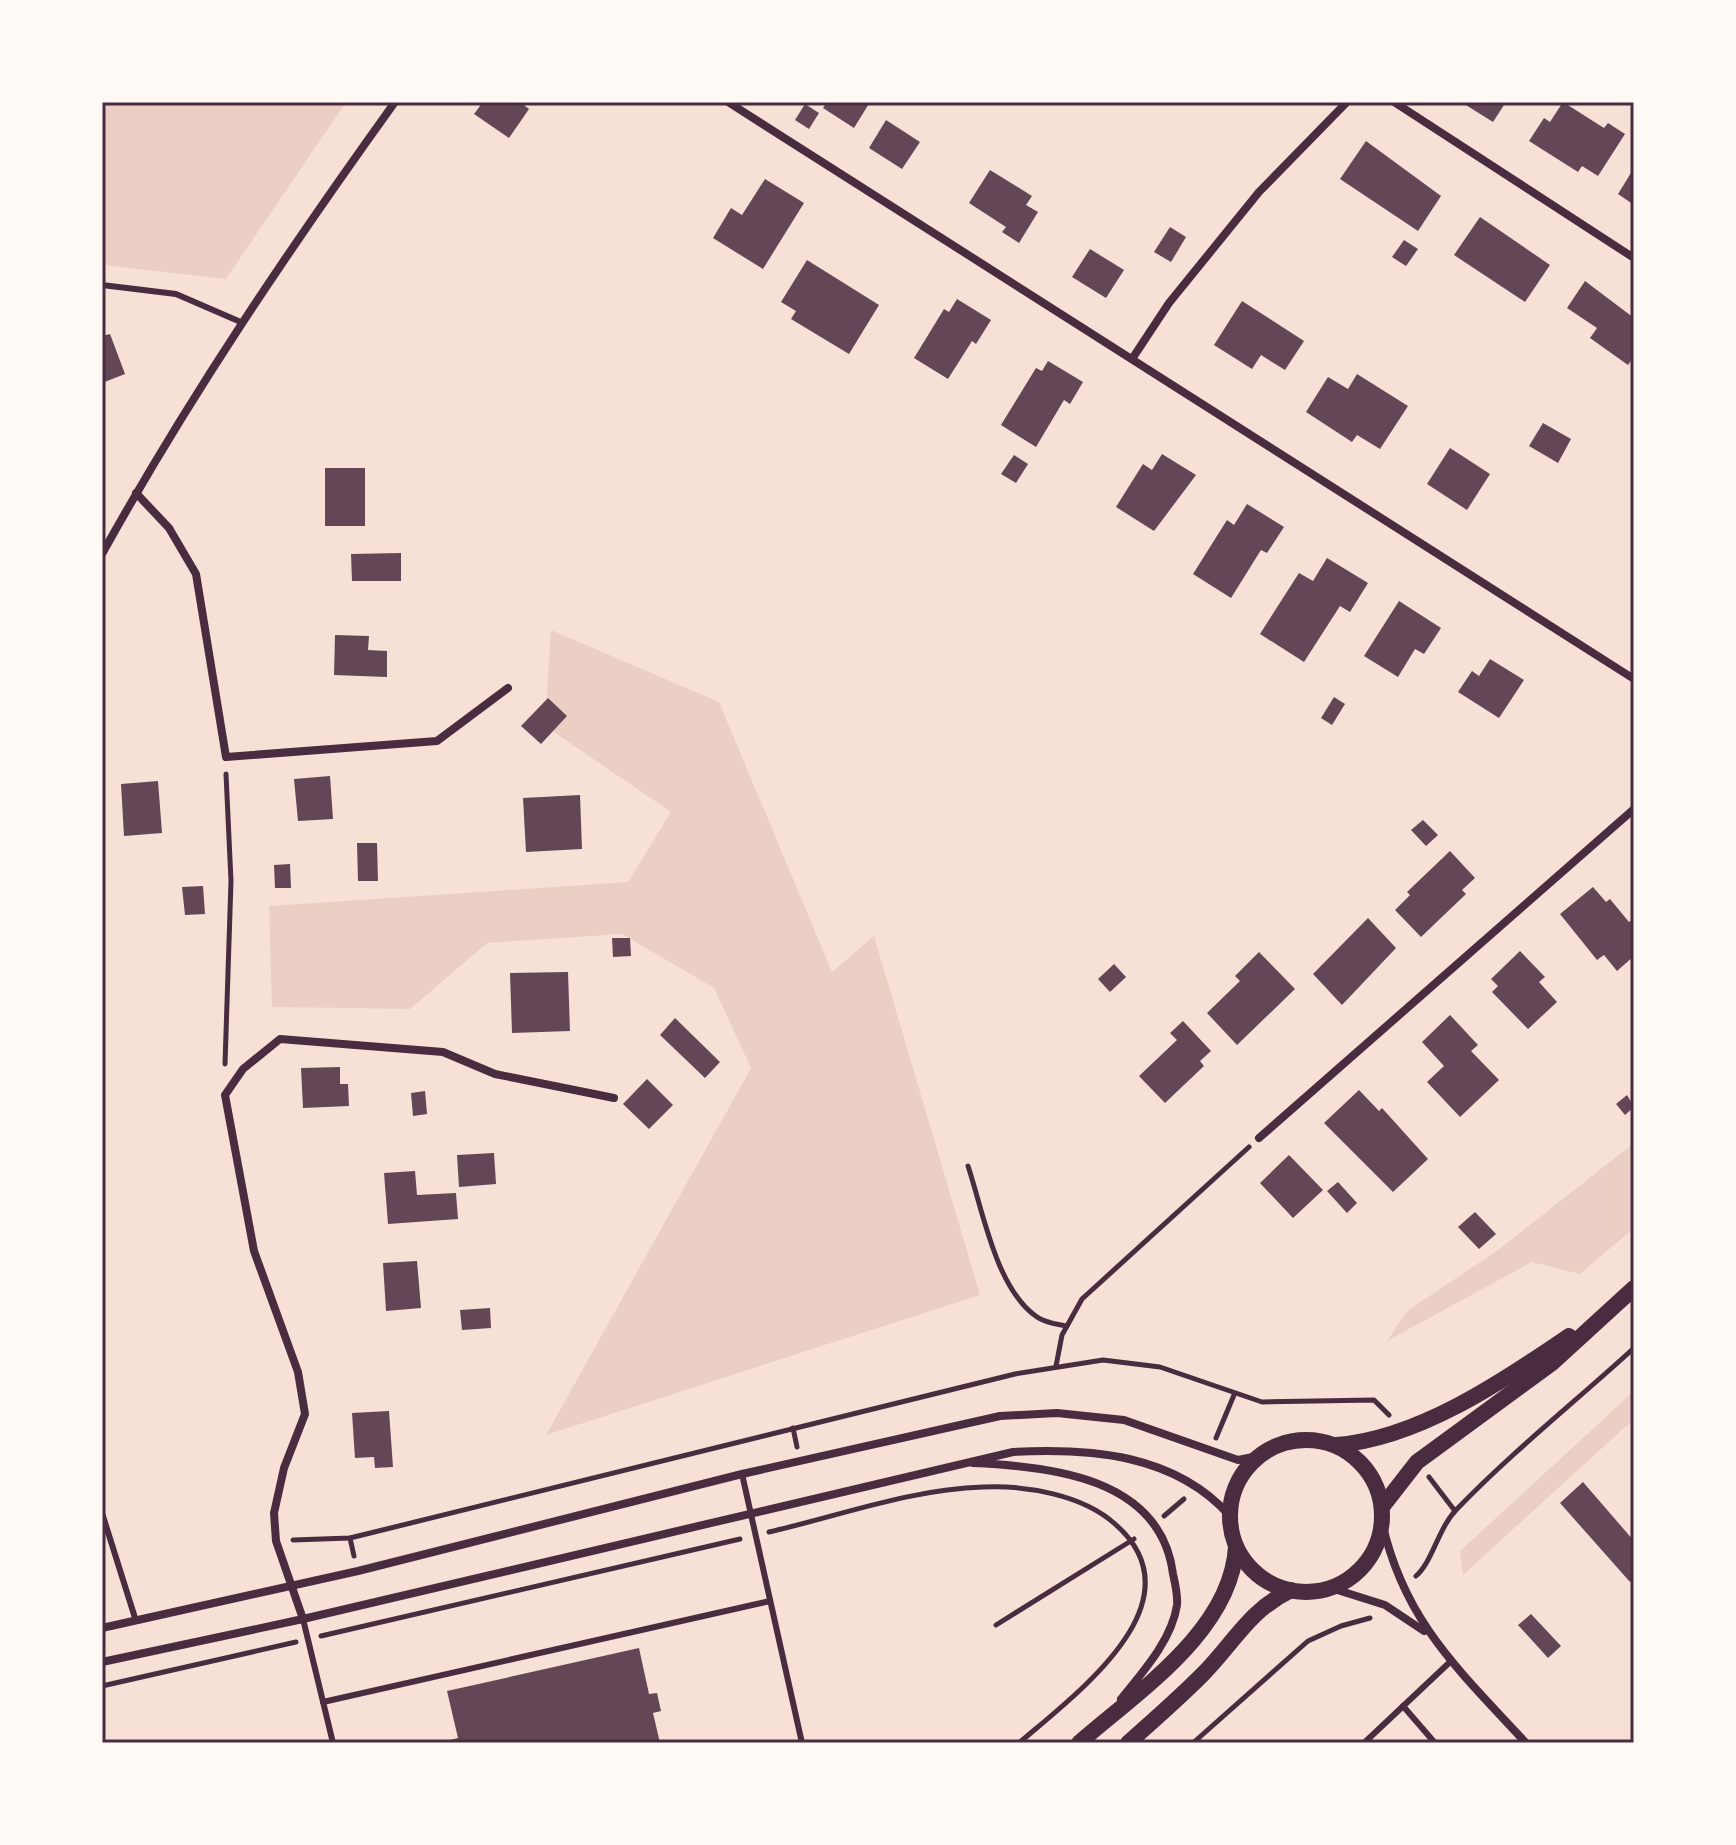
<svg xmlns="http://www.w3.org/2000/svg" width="1736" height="1845" font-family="Figtree,sans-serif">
<rect width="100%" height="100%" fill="#f7e1d7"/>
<g fill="#ebcfc5">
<polygon points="102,102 346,102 226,279 102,265"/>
<polygon points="551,630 719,702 832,972 874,936 980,1295 546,1435 751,1068 714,988 622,934 487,943 410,1009 272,1007 269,906 628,882 671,812 545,726"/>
<polygon points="1634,1143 1634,1228 1580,1274 1532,1262 1387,1341 1407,1311 1498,1250"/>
<polygon points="1634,1391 1634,1419 1463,1575 1460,1551"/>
</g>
<g fill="#644757">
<polygon points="483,102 520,102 529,109 509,138 474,114"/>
<polygon points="827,102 870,102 854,128 823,108"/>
<polygon points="1461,102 1506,102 1493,122"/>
<polygon points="1563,102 1604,128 1608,123 1625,134 1598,176 1582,166 1578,172 1529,141 1544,118 1550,122"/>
<polygon points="805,104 819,113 809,129 795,120"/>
<polygon points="886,120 920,142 902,169 869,148"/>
<polygon points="1366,141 1441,196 1418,231 1340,179"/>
<polygon points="1634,168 1634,205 1618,194"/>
<polygon points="990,170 1032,196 1026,205 1038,212 1019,243 1002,232 1006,227 969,203"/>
<polygon points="765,179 804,203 763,269 713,238 731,208 742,215"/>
<polygon points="1480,217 1550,265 1525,302 1454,255"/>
<polygon points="1170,227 1186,237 1171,262 1154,252"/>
<polygon points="1404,240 1418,249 1406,266 1392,257"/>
<polygon points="1090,249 1124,270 1106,298 1072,277"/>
<polygon points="807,260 879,305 849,354 791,319 796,311 781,302"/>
<polygon points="1585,281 1634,318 1634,356 1628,365 1590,338 1597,328 1567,308"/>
<polygon points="957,299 991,320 976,344 972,341 948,379 914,358 944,309 949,312"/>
<polygon points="1242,301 1304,341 1285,370 1261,355 1252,369 1214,345"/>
<polygon points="110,334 125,374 102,383 102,336"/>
<polygon points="1048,361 1083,382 1070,404 1064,400 1036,447 1001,425 1036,368 1042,371"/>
<polygon points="1357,374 1408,406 1380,449 1357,435 1352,442 1306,412 1328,377 1348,389"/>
<polygon points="1543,423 1571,439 1558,463 1529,446"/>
<polygon points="1450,448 1490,474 1467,510 1427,484"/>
<polygon points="1162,454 1196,475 1154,531 1116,507 1143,464 1152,470"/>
<polygon points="1014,455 1028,464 1016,483 1001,474"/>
<rect x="325" y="468" width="40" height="58"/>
<polygon points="1247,504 1284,527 1267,553 1261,550 1231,598 1193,574 1227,520 1234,525"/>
<polygon points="401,553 401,581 352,581 351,554"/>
<polygon points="1327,558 1368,583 1350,612 1340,606 1304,662 1260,634 1299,573 1313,581"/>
<polygon points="1399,601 1441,628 1424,654 1415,649 1398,677 1364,656"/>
<polygon points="335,635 369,636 368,650 387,651 387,677 334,675"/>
<polygon points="1490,659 1524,680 1499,718 1458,692 1472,671 1479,676"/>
<polygon points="1334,697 1345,704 1332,725 1321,718"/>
<polygon points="548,698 567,716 541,744 521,726"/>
<polygon points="330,776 333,819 298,821 294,779"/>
<polygon points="158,781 162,833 124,836 121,784"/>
<polygon points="580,795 582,849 526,852 523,798"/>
<polygon points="1423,820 1438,835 1426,846 1411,830"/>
<polygon points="357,843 377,843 378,881 358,881"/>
<polygon points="1450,851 1475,878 1462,890 1466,894 1421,937 1395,910 1410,895 1407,892"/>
<polygon points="290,864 291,888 275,888 274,865"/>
<polygon points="203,886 205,914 185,915 182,887"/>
<polygon points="1593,887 1606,902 1610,899 1629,922 1634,918 1634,956 1617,971 1604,955 1597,960 1560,914"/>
<polygon points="1368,918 1396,948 1342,1005 1313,974"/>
<polygon points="612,938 630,938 631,956 613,957"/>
<polygon points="1520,951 1545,977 1539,982 1557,1002 1528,1029 1492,992 1498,986 1491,979"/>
<polygon points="1259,952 1295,989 1237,1045 1207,1013 1240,981 1235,976"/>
<polygon points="1114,964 1126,977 1110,992 1098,979"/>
<polygon points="568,972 570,1031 512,1033 510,973"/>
<polygon points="1450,1015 1478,1045 1471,1051 1499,1080 1460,1117 1427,1082 1444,1066 1422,1042"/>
<polygon points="675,1018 720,1062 705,1078 660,1035"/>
<polygon points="1183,1021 1211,1051 1200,1061 1204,1066 1165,1103 1139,1076 1177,1040 1170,1033"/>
<polygon points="340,1067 340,1084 348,1084 349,1106 303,1108 301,1068"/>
<polygon points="647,1079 673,1105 649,1129 623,1104"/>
<polygon points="1359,1090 1379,1111 1382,1108 1428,1159 1393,1192 1324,1123"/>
<polygon points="425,1091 427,1114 413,1116 411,1093"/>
<polygon points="1627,1095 1634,1107 1625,1115 1616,1104"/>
<polygon points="494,1153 496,1184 459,1187 457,1155"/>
<polygon points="1289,1155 1323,1190 1293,1218 1260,1183"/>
<polygon points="415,1171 417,1195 456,1193 458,1219 388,1224 384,1173"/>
<polygon points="1338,1182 1357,1203 1347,1213 1327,1191"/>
<polygon points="1475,1212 1496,1234 1479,1249 1458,1227"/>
<polygon points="417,1261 421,1308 386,1311 383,1263"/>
<polygon points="490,1308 491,1328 462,1330 460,1310"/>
<polygon points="389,1411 393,1467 375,1468 374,1457 355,1458 352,1413"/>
<polygon points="1583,1482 1634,1541 1634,1579 1630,1582 1560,1503"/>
<polygon points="1531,1614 1561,1646 1548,1658 1518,1625"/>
<polygon points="639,1648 649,1694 657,1693 661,1711 653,1713 660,1743 451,1743 450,1740 458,1738 447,1691"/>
</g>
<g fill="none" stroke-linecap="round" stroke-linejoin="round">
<g stroke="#4a2c40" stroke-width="5">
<polyline points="225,1064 231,881 226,774"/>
<path d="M968,1166C983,1211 996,1289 1037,1317C1045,1323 1057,1324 1067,1326"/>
<polyline points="1056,1366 1062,1335 1082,1299 1249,1147"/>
<polyline points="793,1428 797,1447"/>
<polyline points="1216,1438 1234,1395"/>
<polyline points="1429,1477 1455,1511"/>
<polyline points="1164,1516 1184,1499"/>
<path d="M769,1532C839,1516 911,1489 983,1487C1026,1485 1083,1495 1115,1524C1203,1601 1077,1693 1019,1743"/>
<polyline points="350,1538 354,1556"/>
<polyline points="293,1540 350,1538 1015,1374 1103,1360 1160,1367 1262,1402 1374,1400 1389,1415"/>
<path d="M1416,1576C1433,1561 1438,1528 1457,1509C1512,1452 1576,1401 1634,1348"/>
<polyline points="996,1625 1134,1539"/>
<polyline points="321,1636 740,1539"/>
<polyline points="102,1686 296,1642"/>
<polyline points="1193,1743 1308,1641 1341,1626 1370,1618"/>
</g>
<g stroke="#4a2c40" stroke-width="6">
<polyline points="102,285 176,294 243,323"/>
<polyline points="742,1474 802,1743"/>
<polyline points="102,1513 136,1621"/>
<polyline points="303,1619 333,1743"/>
<polyline points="323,1702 770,1601"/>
<polyline points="1403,1706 1435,1743"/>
<polyline points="1364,1743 1451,1661"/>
</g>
<g stroke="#4a2c40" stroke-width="8">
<polyline points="728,102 1634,679"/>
<polyline points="1394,102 1634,258"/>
<polyline points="1132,359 1169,303 1259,192 1347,102"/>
<polyline points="136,493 169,528 196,574 226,757 437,741 508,688"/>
<path d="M102,554C189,397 290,248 395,102"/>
<polyline points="1259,1138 1634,809"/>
<path d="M973,1463C1051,1466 1161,1478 1173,1574C1175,1583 1178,1595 1177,1605C1172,1640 1142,1673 1121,1699"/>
<path d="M1382,1522C1404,1622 1460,1671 1526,1743"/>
<polyline points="1331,1588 1385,1605 1424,1631"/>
<polyline points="303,1619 276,1541 274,1513 284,1468 305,1414 298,1372 254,1251 225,1095 243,1069 280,1039 443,1052 495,1074 614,1098"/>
<polyline points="102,1628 358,1571 742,1474 1000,1416 1057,1413 1124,1420 1238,1460 1258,1456"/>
<path d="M102,1662L303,1619L1013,1452C1091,1448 1175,1454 1230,1516"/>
</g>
<g stroke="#4a2c40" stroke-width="16">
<circle cx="1306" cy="1516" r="76"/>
<path d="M1336,1445C1417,1439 1502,1382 1569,1336"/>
<polyline points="1382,1507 1417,1462 1552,1363 1634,1288"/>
<path d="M1079,1743C1137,1692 1231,1631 1236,1547"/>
<path d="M1128,1743C1153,1721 1178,1699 1202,1675C1234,1643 1248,1611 1291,1590"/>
</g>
</g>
<rect width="1736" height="1845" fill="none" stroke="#fffaf5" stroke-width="208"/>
<rect x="104" y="104" width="1528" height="1637" fill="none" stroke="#4a2c40" stroke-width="3"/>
</svg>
